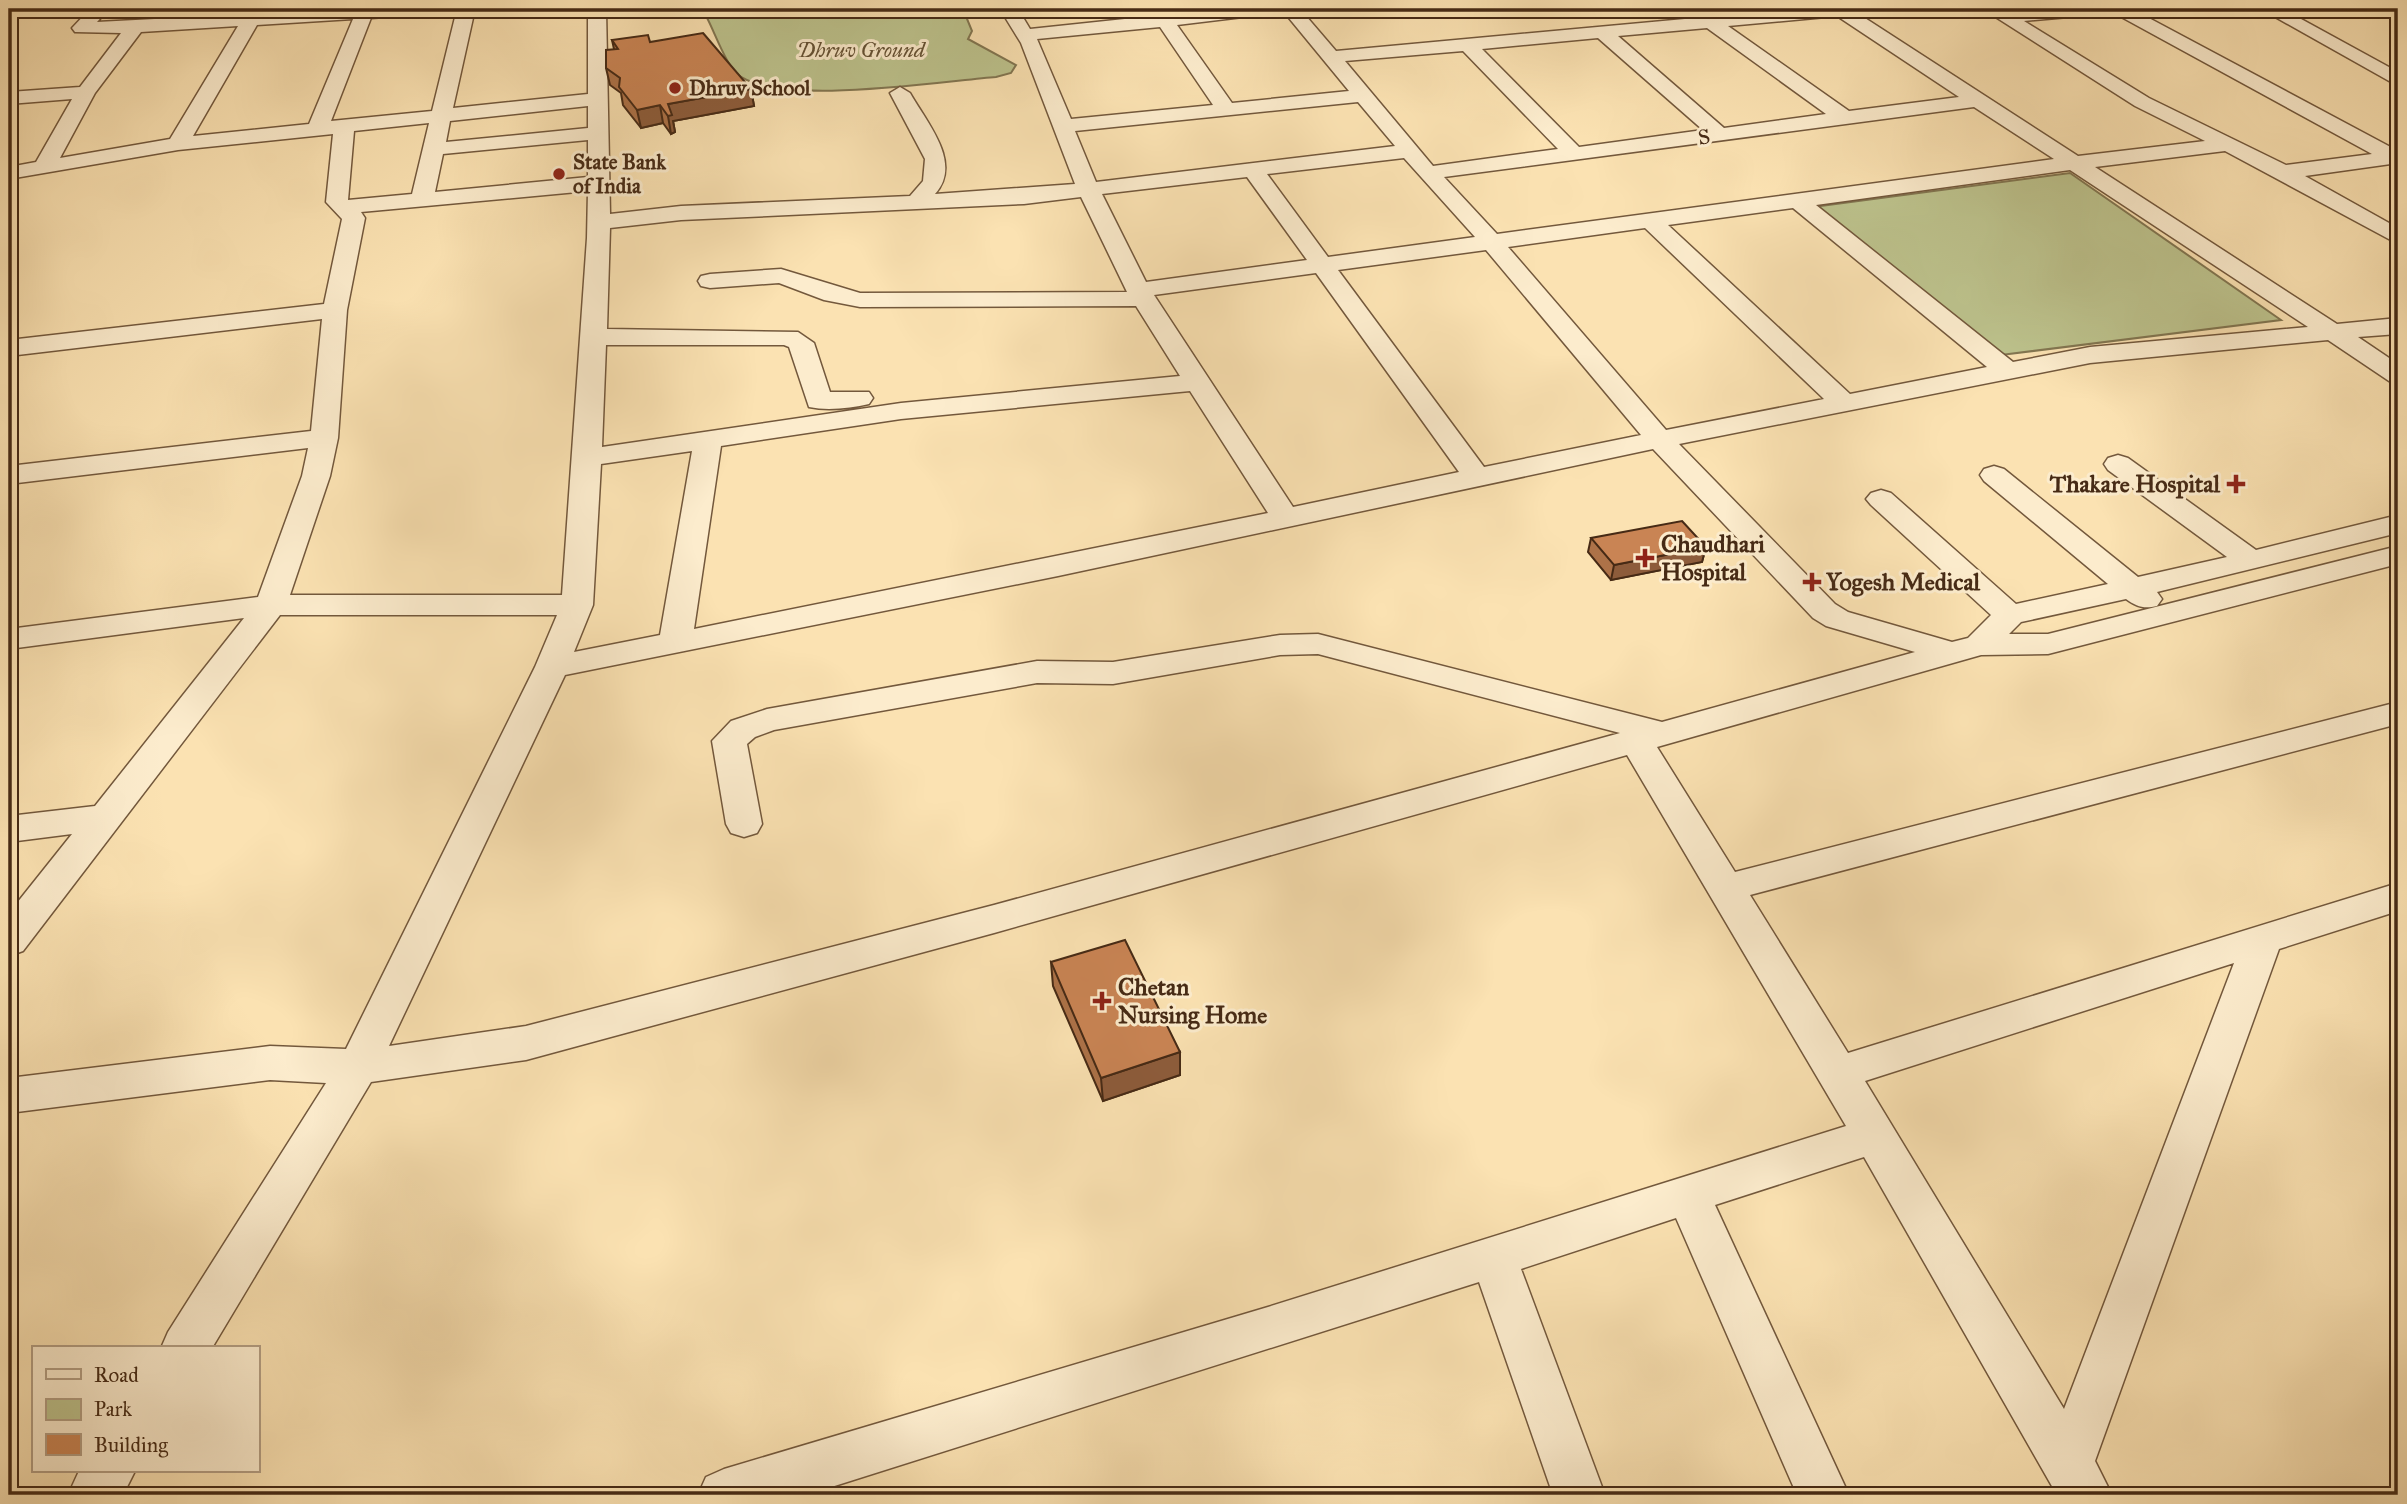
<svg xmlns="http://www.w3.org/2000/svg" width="2407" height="1504" font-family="'IM FELL Great Primer',serif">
<rect width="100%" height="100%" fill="#fbe2b2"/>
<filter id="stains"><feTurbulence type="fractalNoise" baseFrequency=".00286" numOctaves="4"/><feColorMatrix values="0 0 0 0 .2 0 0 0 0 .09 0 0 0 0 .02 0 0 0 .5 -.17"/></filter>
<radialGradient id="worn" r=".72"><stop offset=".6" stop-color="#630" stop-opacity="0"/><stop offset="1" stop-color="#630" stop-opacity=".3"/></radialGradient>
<g fill="#bdc38d" stroke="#827651" stroke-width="2">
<path d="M706,9H963L972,31L968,39L1016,65L1011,73L996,77C943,81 773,108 736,73C725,63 714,30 706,16Z"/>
<polygon points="2070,173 2281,320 2001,355 1813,207"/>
</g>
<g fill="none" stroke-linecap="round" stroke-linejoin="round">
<defs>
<g id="minor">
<path d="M90,9H109L97,22L346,9H440L431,14L371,18L331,121L432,111L457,9H475L453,108L588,94V9H606L610,214L681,206L910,196L923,181L925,159L890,93L900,87L910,93C927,123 963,163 935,194L1075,184L1021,43L1000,9H1018L1030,29L1153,16L1148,9H1166L1170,15L1227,9H1300L1336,51L1795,9H1851L2078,156L2205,141L2135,106L1983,9L2009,11L2132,9L2398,151V163L2305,176L2398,228V244L2225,151L2095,167L2337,324L2398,318V334L2358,337L2398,364V383L2389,381L2328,340L2090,363L1679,444L1835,604L1848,612L1952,642L1968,638L1991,615L1871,505L1866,499L1871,493L1881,490L1891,493L2016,604L2108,584L1984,481L1980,475L1984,469L1994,466L2004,469L2138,577L2227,557L2108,470L2104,464L2108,458L2118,455L2128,458L2256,550L2398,515V533L2157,592L2162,599L2157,606C2144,609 2137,607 2126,599L2021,622L2009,634H2048L2398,546V564L2048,654L1981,655L1657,747L1735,872L2398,702V724L1750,895L1848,1053L2398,883V911L2279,949L2095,1461L2112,1495H2057L1864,1157L1715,1205L1849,1495H1797L1676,1218L1521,1269L1605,1495H1553L1479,1282L806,1495H698L706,1477L724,1469L1268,1307L1846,1126L1627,755L994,933L526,1060L371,1082L212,1348H161L168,1332L326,1083L270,1080L9,1113V1078L270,1046L346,1049L535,667L557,615H280L23,951L9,956V913L72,834L9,842V816L95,806L244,618L9,649V629L258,597L302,476L308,448L9,484V466L311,431L322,319L9,356V340L324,304L342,219L326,202L333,134L178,150L9,179V167L36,162L72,99L9,104V92L80,87L121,33L75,32L72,28ZM1284,12L1349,91L1232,103L1177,25ZM2114,13L2372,154L2286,165L2149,98L2024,21ZM1837,16L1959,97L1849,111L1728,26ZM353,19L309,124L193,136L257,25ZM238,26L170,139L60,158L95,93L141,32ZM1160,27L1213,105L1071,119L1037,39ZM1707,28L1826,114L1724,128L1618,36ZM1598,38L1703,130L1579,147L1482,49ZM1463,51L1558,149L1433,166L1345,61ZM1358,102L1395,146L1096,182L1075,131ZM588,106V128L446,142L450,121ZM1974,107L2054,159L1497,234L1444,177ZM429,123L412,194L348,200L354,131ZM588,140V177L435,192L443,154ZM1404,158L1475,237L1328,257L1267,174ZM2070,170L2308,327L2090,347L2013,362L1816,205ZM1247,177L1307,260L1146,282L1102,194ZM588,191L587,238L562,595H290L330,476L338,438L347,310L365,218L361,212ZM1081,197L1127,292L860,293L781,269L710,274L701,276L698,281L701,286L710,288L779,283L824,300L860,307L1136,306L1180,376L901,403L602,447L606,345H784L789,347L809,407C828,411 851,408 869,404L873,398L869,392H830L814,343L798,332L607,329L610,228L681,220L1024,204ZM1793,208L1987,367L1850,394L1668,225ZM1645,228L1824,399L1666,430L1508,247ZM1486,250L1641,435L1484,467L1338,270ZM1316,273L1459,472L1293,507L1154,295ZM1190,391L1268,513L694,629L721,446L901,419ZM1653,449L1813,618L1826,626L1915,652L1662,722L1318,634L1280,635L1113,662L1037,661L767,709L731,721L712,741L726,824L731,833L744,837L757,833L762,824L747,744L755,737L774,730L1037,683L1113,684L1280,655L1318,654L1620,733L994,905L526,1026L389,1046L565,675L1058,576ZM692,451L660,635L574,652L593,605L601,464ZM2234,963L2064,1409L1865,1081Z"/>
<polygon points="2261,9 2283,9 2398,72 2398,86"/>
<polygon points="2387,9 2398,9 2398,15"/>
<polygon points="79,1471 135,1471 123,1495 68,1495"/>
</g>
</defs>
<use href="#minor" stroke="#73583c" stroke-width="3"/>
<use href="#minor" fill="#fceccd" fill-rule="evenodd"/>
</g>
<g fill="#ad7248" stroke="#462a15" stroke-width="2">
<polygon points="612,40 650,42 751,89 754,106 673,121 675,132 671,134 663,123 641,128 623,105 621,93 610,85 606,68 614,49"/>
<polygon points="1591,538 1706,547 1702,562 1611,580 1588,552"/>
<polygon points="1051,962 1180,1052 1180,1075 1103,1101 1053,986"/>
</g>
<g fill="#8d5c3b" stroke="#462a15" stroke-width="2">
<polygon points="751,89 754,106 673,121 675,132 671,134 668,116 668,104"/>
<polygon points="660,105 663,123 641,128 637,110"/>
<polygon points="1706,547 1702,562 1611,580 1614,565"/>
<polygon points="1180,1052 1180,1075 1103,1101 1101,1078"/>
</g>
<g fill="#c98454" stroke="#462a15" stroke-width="2">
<polygon points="703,33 751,89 668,104 672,115 668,116 660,105 637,110 619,87 620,78 606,68 606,50 618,49 612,40 648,35 650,42"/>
<polygon points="1682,521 1706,547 1614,565 1591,538"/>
<polygon points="1125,940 1180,1052 1101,1078 1051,962"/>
</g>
<g fill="#8f2418" stroke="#fceccd" stroke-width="2.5">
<circle cx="675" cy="88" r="7"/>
<circle cx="559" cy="174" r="7"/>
<path d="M2232.5 473.5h7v7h7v7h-7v7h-7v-7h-7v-7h7z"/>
<path d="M1641.5 547.5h7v7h7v7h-7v7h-7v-7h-7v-7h7z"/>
<path d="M1808.5 571.5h7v7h7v7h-7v7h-7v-7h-7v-7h7z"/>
<path d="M1098.5 990.5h7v7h7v7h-7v7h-7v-7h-7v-7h7z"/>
</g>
<g text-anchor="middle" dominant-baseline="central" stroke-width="6" stroke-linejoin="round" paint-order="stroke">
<g font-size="21" font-style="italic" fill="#645033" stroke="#fceccd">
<text x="861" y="50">Dhruv Ground</text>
</g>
<g font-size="21" font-weight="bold" fill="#462a15" stroke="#fceccd" text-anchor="start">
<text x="689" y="88">Dhruv School</text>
<text x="573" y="162">State Bank<tspan x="573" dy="24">of India</tspan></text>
</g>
<g font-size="21" fill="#462a15" stroke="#fceccd">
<text transform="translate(1704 137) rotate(-8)">S</text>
</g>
<g font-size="24" font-weight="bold" fill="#462a15" stroke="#fceccd" text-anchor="start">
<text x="2220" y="484" text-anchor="end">Thakare Hospital</text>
<text x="1661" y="544">Chaudhari<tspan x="1661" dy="28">Hospital</tspan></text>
<text x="1826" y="582">Yogesh Medical</text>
<text x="1118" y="987">Chetan<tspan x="1118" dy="28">Nursing Home</tspan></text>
</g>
</g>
<rect width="2407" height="1504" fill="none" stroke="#fbe2b2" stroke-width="35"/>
<rect x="10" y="10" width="2386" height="1483" fill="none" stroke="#462a15" stroke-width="3.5"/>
<rect x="18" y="18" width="2372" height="1469" fill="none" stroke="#462a15" stroke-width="2"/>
<rect x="32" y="1346" width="228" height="126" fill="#fceccd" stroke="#b39e83" stroke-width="2"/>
<rect x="46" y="1369" width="35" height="10" fill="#fceccd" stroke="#b39e83" stroke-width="2"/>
<text x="94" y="1382" font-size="21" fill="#462a15">Road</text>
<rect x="46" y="1399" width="35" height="21" fill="#bdc38d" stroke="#b39e83" stroke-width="2"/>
<text x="94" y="1416" font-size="21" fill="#462a15">Park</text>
<rect x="46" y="1434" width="35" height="21" fill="#c98454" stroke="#b39e83" stroke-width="2"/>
<text x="94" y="1452" font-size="21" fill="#462a15">Building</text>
<rect width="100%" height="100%" filter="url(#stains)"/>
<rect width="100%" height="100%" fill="url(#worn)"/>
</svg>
